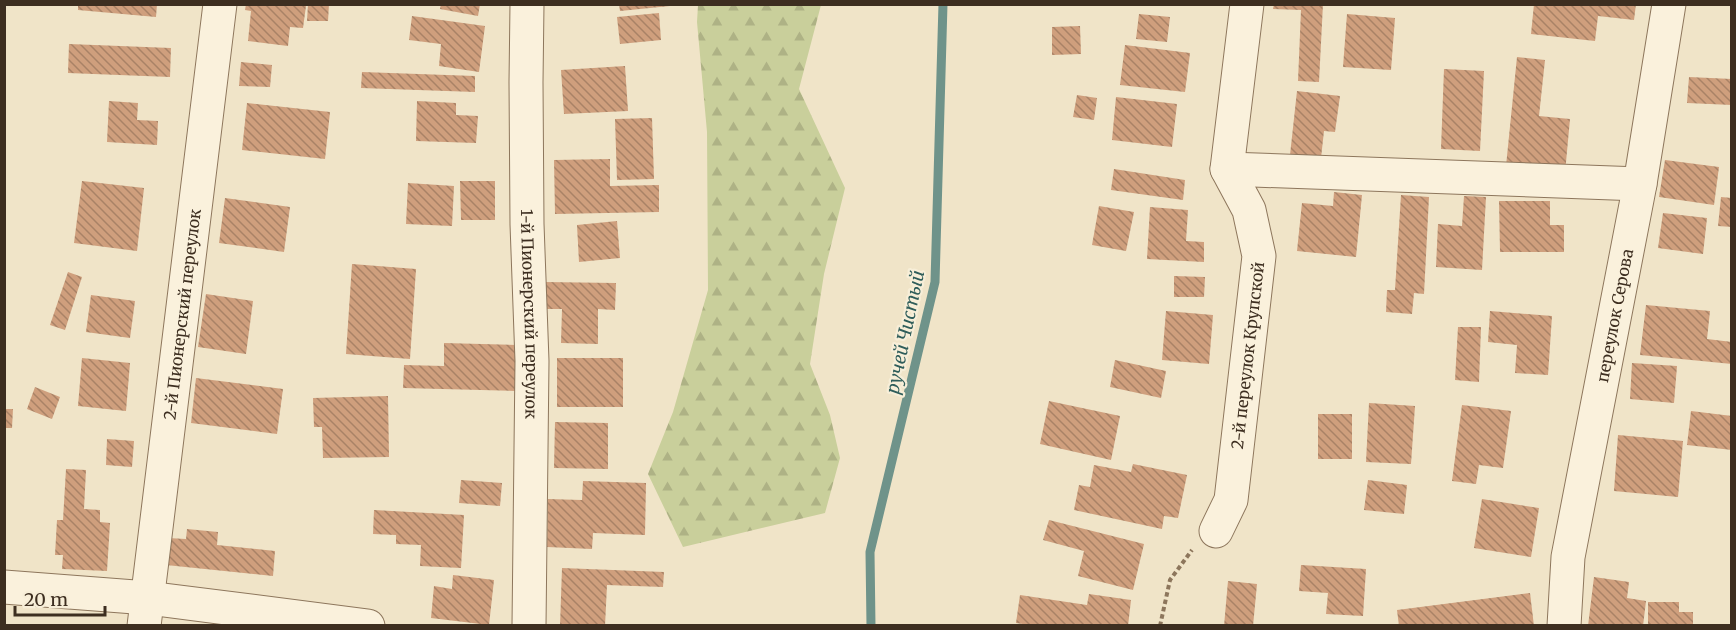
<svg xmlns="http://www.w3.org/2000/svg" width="1736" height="630" font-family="Merriweather,serif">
<defs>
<pattern id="forest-firs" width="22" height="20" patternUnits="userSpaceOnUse" patternTransform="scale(1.5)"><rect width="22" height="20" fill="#c9cf9b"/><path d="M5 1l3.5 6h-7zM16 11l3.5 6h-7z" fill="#aeb285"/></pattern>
<pattern id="building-back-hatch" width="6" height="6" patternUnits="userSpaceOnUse" patternTransform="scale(1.5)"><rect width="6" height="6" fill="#cf9f7d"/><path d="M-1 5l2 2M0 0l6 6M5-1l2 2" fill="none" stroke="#a98266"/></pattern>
</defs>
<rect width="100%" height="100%" fill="#f0e4c8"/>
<polygon fill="url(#forest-firs)" points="698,5 821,5 799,89 845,188 824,274 810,364 830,415 840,458 825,513 683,547 648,474 673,412 708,290 707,132 697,22"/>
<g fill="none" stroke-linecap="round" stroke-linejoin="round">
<polyline stroke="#6f938a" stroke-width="9" points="871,626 870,552 935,282 943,4"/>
</g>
<g fill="url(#building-back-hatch)">
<polygon points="78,4 157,4 156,17 78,10"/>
<polygon points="246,4 306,6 303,28 290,27 288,46 248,41 251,11 245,10"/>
<polygon points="308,4 329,4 328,21 307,21"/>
<polygon points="441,4 480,4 478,16 440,9"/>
<polygon points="619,4 670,4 670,6 620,11"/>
<polygon points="1274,4 1323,4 1319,82 1298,81 1301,10 1273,9"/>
<polygon points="1534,4 1636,4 1634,20 1598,16 1595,41 1531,34"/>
<polygon points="659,13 661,40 620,44 617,17"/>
<polygon points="1139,14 1170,17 1167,42 1136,39"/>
<polygon points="1347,14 1395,18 1391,70 1343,67"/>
<polygon points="412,16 485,26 479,72 439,66 441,44 409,40"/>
<polygon points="1080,26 1081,54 1052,55 1052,27"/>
<polygon points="69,44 171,48 170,77 68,73"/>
<polygon points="1125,45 1190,53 1185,92 1120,85"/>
<polygon points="1517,57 1545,60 1539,116 1570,119 1565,173 1506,166"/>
<polygon points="241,62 272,65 270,87 239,86"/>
<polygon points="625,66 628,111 564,114 561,70"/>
<polygon points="1444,69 1484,71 1480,151 1441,149"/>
<polygon points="362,72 475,76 475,92 361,88"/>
<polygon points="1689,77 1732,79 1732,105 1687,103"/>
<polygon points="1297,91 1340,96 1335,132 1324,131 1321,158 1290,155"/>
<polygon points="1077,95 1097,98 1094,120 1073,117"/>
<polygon points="1116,97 1177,104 1172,147 1112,140"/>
<polygon points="109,101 138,103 137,120 158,121 157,145 107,142"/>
<polygon points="417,101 456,103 456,115 478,116 476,143 416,141"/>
<polygon points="247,103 330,112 325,159 242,150"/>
<polygon points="652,118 654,179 617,180 615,119"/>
<polygon points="610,159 610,186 659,185 659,212 555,214 554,160"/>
<polygon points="1665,160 1719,167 1714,205 1659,197"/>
<polygon points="1114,169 1185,180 1183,200 1111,190"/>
<polygon points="82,181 144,188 137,251 74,243"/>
<polygon points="460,181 495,181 495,220 461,220"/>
<polygon points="408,183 454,186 452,226 406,224"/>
<polygon points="1334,192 1362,195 1356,257 1297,251 1302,203 1333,206"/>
<polygon points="1401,195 1429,197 1424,294 1414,293 1412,314 1386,312 1387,290 1395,290"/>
<polygon points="1464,196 1486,197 1482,270 1436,267 1438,224 1462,226"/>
<polygon points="1721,197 1732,198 1732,227 1718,226"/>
<polygon points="225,198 290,207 284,252 219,243"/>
<polygon points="1499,201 1550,201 1550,225 1564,225 1564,252 1500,252"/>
<polygon points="1099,206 1134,212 1126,251 1092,245"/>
<polygon points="1150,207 1188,210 1186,241 1204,242 1204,262 1147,259"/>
<polygon points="1663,213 1707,218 1703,254 1658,248"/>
<polygon points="617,221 620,258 579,262 577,225"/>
<polygon points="352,264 416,269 410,359 346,354"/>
<polygon points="68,272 82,277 65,330 50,325"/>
<polygon points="1174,276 1205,277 1204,297 1174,297"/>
<polygon points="545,282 616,283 615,310 598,309 598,344 561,343 562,309 544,309"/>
<polygon points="206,294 253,301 246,354 198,347"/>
<polygon points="91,295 135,301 130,338 86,332"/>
<polygon points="1646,305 1710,311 1707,339 1732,342 1732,364 1640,355"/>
<polygon points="1166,311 1213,315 1209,364 1162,360"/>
<polygon points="1490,311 1552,316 1548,375 1515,373 1517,345 1488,342"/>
<polygon points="1458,327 1481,327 1479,382 1455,380"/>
<polygon points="444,343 517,345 516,391 403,388 404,365 444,366"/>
<polygon points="82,358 130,363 126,411 78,406"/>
<rect x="557" y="358" width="66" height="49"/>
<polygon points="1115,360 1166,371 1161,398 1110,387"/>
<polygon points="1632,363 1677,366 1674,403 1630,399"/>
<polygon points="196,378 283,389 277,434 191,423"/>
<polygon points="35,387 60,397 52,419 27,409"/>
<polygon points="388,396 389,457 323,458 322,427 314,427 313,398"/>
<polygon points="1049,401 1120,416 1111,460 1040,444"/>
<polygon points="1369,403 1415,406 1411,464 1366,462"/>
<polygon points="1462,405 1511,411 1503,468 1479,465 1476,484 1452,481"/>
<polygon points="4,409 13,409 12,428 4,428"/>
<polygon points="1691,411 1732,416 1732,450 1687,445"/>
<rect x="1318" y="414" width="34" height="45"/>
<polygon points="555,422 608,423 608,469 554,468"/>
<polygon points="1618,435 1683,441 1678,497 1614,491"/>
<polygon points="107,439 134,441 132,467 106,465"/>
<polygon points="1133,464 1187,475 1178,518 1164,516 1162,529 1074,510 1079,485 1090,487 1094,465 1131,472"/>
<polygon points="66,469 86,470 84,509 100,510 100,522 110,523 107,571 62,569 63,555 55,555 57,520 63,520"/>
<polygon points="461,480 502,483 500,506 459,503"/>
<polygon points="1368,480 1407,485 1404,514 1364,510"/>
<polygon points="583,481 646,483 645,535 593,533 592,549 547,547 548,499 582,500"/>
<polygon points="1482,499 1539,508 1531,557 1474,548"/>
<polygon points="374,510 464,515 461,568 420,566 421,545 396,544 396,535 373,534"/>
<polygon points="1049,520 1144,544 1133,590 1078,576 1084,551 1043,540"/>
<polygon points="187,529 218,532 217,545 275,551 273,576 166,565 168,538 186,539"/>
<polygon points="1301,565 1366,569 1363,616 1326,614 1328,593 1299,591"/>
<polygon points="562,568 664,572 663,587 607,585 605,626 560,626"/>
<polygon points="453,575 494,580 489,625 431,618 434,586 452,589"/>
<polygon points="1594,577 1629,582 1627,598 1646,601 1643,626 1618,624 1617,626 1588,626"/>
<polygon points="1228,581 1257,584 1253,626 1224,626"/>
<polygon points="1530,593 1534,626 1399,626 1397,610"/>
<polygon points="1089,594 1131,600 1128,626 1036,626 1016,623 1020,595 1087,605"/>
<polygon points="1648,602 1679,602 1679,612 1693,612 1693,626 1648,624"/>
</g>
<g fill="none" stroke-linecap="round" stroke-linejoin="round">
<defs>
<g id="minor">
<path id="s1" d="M527,4L526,82L527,224L532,361L529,626"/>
<polyline points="1227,169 1640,184"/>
<path id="s2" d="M1216,531L1231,500L1259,256L1249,210L1227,169L1247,4"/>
<polyline points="4,587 148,598 368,626"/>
<path id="s3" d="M144,626L220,4"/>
<path id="s4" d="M1564,626L1568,557L1640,184L1669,4"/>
</g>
</defs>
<use href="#minor" stroke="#8d765c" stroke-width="35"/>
<polyline stroke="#8d765c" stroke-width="4" stroke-dasharray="4.5 3" stroke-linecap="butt" points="1160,626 1170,580 1192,550"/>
<use href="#minor" stroke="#faf1dc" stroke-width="33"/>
</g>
<g text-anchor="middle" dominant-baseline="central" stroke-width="4.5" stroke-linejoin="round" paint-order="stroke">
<g font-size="16" fill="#3d2e20" stroke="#f7eed8">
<text stroke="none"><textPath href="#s3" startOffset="314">2-й Пионерский переулок</textPath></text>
<text stroke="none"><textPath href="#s1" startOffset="310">1-й Пионерский переулок</textPath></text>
<text stroke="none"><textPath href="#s4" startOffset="315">переулок Серова</textPath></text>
<text stroke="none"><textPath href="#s2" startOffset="180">2-й переулок Крупской</textPath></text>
</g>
<g font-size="18" font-style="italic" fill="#2f5d5a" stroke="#f7eed8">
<text transform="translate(905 332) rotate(-78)">ручей Чистый</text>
</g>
</g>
<rect width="1736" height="630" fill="none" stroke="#3d2e20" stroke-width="12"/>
<path d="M15 606v9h90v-9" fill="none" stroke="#3d2e20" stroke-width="3"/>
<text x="24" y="606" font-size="18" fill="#3d2e20" stroke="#f7eed8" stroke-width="4.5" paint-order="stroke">20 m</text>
</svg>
